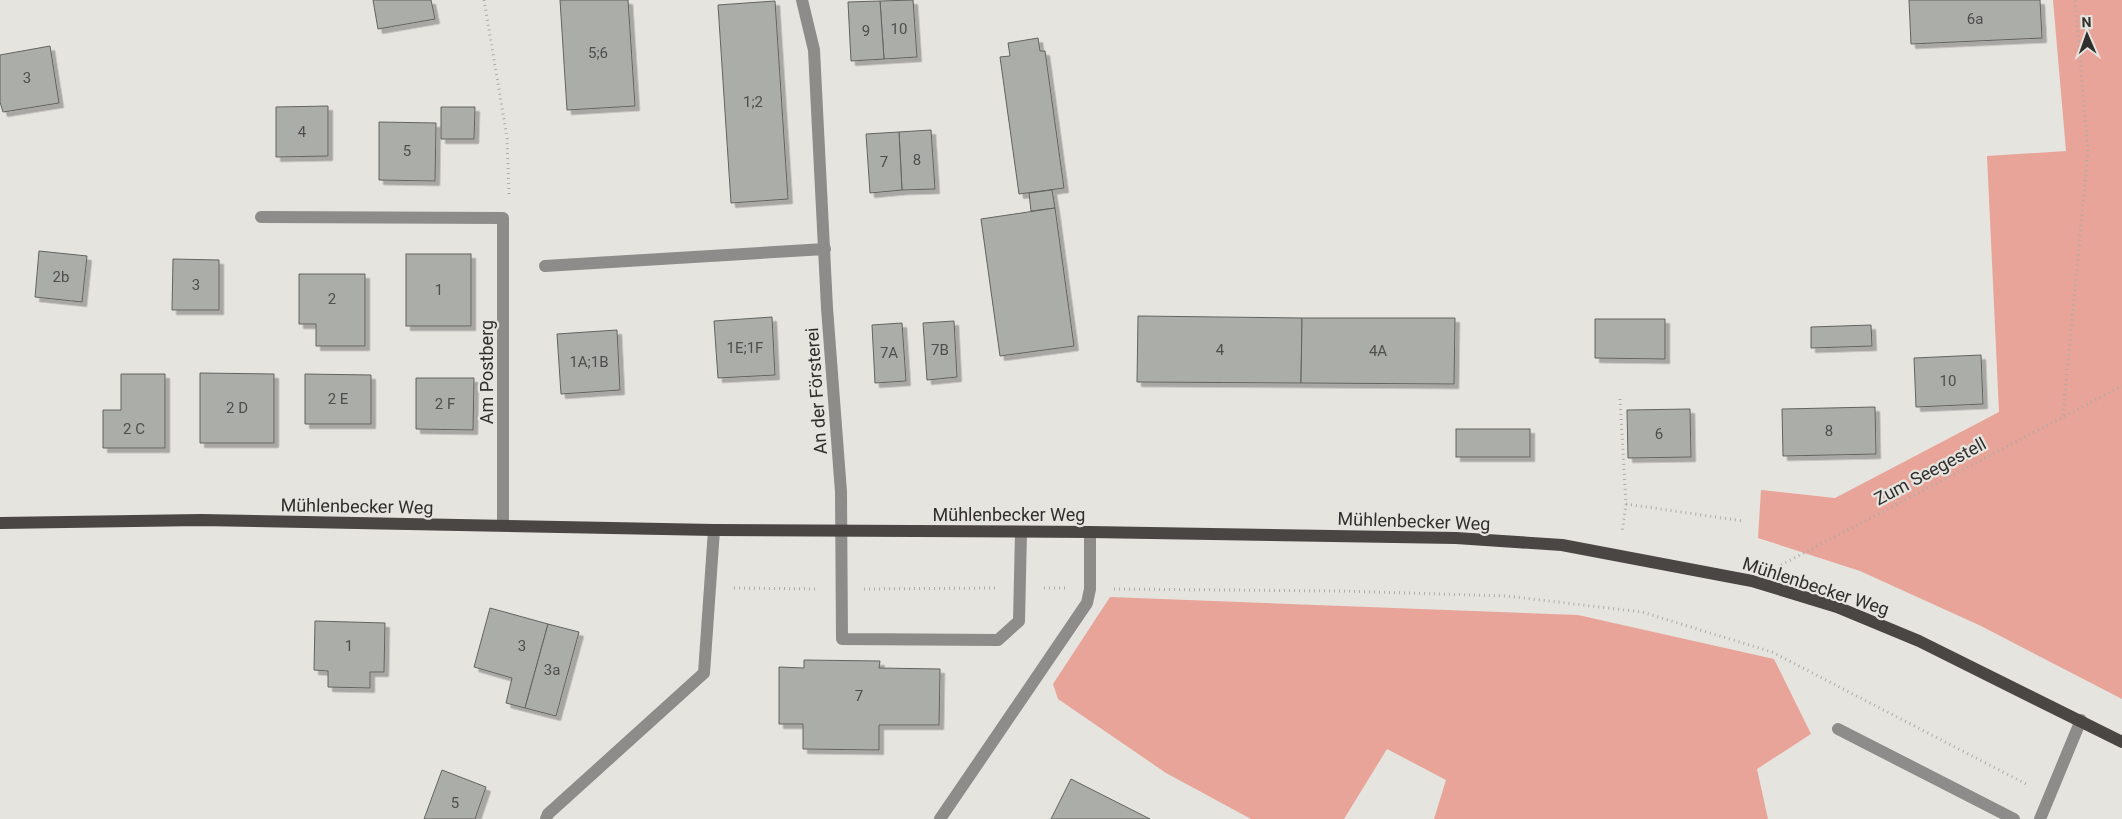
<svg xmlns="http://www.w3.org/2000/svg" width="2122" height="819" font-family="Roboto,sans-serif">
<defs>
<filter id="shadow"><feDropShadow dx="4.5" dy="4.5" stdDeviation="0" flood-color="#0004"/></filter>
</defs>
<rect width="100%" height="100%" fill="#e6e4df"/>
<g fill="#e8a498">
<polygon points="2053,0 2122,0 2122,699 1981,626 1860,571 1758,538 1761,490 1835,498 1999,412 1987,156 2066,151"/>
<polygon points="1110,597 1578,615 1774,659 1811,734 1757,769 1768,819 1434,819 1446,780 1387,749 1344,819 1251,819 1166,773 1058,699 1053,684"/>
</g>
<g fill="#abada8" stroke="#62635f" filter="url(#shadow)">
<polygon points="373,0 431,0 435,19 378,29"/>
<polygon points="560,0 628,0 635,106 567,110"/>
<polygon points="913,0 917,57 884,59 880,1"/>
<polygon points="1909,0 2040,0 2042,38 1911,44"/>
<polygon points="775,1 788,199 731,203 718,5"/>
<polygon points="880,1 884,59 851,61 848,2"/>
<polygon points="1038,38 1040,51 1045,51 1064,188 1019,194 1000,57 1010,56 1008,43"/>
<polygon points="50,46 59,103 3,112 0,102 0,55"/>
<polygon points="328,106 328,156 276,157 276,107"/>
<polygon points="441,107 475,107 474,139 441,139"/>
<polygon points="379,122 436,123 435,181 379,180"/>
<polygon points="931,130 935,189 902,190 899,132"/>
<polygon points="899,132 902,190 870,193 866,134"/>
<polygon points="1052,190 1055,208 1031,211 1029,193"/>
<polygon points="1055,208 1074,346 1000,356 981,219"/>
<polygon points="39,251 87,256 82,302 35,297"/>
<rect x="406" y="254" width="65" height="72"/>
<polygon points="173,259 219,260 219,310 172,310"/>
<polygon points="299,274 365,274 365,346 316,346 316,324 299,324"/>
<polygon points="1138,316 1302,318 1301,383 1137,382"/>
<polygon points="772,317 775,375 718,378 714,321"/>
<polygon points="1302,318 1455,318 1454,384 1301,383"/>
<polygon points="1595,319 1665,319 1665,359 1595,358"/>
<polygon points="954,321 957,377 927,380 923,323"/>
<polygon points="902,323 906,381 875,383 872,325"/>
<polygon points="1871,325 1872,346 1811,348 1811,327"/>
<polygon points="617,330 620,390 561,394 557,334"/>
<polygon points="1981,355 1983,404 1916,407 1914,358"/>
<polygon points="200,373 274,374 274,443 200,443"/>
<polygon points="121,374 165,374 165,448 103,448 103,410 121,410"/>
<polygon points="305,374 371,375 371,424 305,424"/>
<polygon points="416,378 474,378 473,430 416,429"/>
<polygon points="1875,407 1876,454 1783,456 1782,409"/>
<polygon points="1690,409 1691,457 1628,458 1627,410"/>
<rect x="1456" y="429" width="74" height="28"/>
<polygon points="490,608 548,624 525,708 506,703 512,678 474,667"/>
<polygon points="315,621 385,623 384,672 370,672 370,688 328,687 328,671 314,670"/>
<polygon points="548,624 579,632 556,716 525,708"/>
<polygon points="804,660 880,661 879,668 940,669 939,725 879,725 879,750 803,749 803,724 779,724 779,667 804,668"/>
<polygon points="442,770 486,787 475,819 424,819"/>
<polygon points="1071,779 1150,819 1051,819"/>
</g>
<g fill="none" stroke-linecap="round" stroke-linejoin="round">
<g stroke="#aeaca8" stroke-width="3" stroke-dasharray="1 4" stroke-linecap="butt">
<polyline points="484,0 507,137 509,196"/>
<polyline points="1620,399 1626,504 1622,533"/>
<polyline points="2063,415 2088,152 2075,0"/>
<polyline points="1626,504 1743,521"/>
<polyline points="1781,565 2122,386"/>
<polyline points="734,588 818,589"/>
<polyline points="1044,588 1065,588"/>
<polyline points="864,589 995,588"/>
<polyline points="1114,589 1340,591 1507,596 1642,612 1772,652 2028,785"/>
</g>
<g stroke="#8e8c8b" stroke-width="12">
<polyline points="802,0 814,50 827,308 841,492 842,639 998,640 1019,621 1021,532"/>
<polyline points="261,217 503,218 503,525"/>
<polyline points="545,266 825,249"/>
<polyline points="1838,729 2014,819"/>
<polyline points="546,819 548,814 704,673 714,530"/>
<polyline points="940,819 1087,603 1090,589 1090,532"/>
<polyline points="2040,819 2081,720"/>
</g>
<polyline stroke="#494643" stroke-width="12" points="0,523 201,520 714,530 1090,532 1456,538 1562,545 1752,581 1837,607 1919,641 2122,742"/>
</g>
<g text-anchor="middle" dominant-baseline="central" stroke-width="4.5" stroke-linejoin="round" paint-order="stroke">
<g font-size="15" fill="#4f4e4c">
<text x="1975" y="19">6a</text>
<text x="899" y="29">10</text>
<text x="866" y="31">9</text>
<text x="598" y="53">5;6</text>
<text x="27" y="78">3</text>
<text x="753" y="102">1;2</text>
<text x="302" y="132">4</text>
<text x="407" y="151">5</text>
<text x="917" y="160">8</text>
<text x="884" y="162">7</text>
<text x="61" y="277">2b</text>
<text x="196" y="285">3</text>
<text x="439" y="290">1</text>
<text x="332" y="299">2</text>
<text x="745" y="348">1E;1F</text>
<text x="940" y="350">7B</text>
<text x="1220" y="350">4</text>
<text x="1378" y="351">4A</text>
<text x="889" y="353">7A</text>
<text x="589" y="362">1A;1B</text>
<text x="1948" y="381">10</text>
<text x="338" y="399">2 E</text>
<text x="445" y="404">2 F</text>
<text x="237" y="408">2 D</text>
<text x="134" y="429">2 C</text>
<text x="1829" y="431">8</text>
<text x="1659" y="434">6</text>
<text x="349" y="646">1</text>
<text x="522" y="646">3</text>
<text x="552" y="670">3a</text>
<text x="859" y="696">7</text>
<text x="455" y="803">5</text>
</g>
<g font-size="18" fill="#302f2d" stroke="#e6e4df">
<text transform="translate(486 372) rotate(-90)">Am Postberg</text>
<text transform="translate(816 391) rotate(-94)">An der Försterei</text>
<text transform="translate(1930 471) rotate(-28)">Zum Seegestell</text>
<text transform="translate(357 506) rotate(1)">Mühlenbecker Weg</text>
<text x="1009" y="514">Mühlenbecker Weg</text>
<text transform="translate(1414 521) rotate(2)">Mühlenbecker Weg</text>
<text transform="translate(1816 586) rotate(18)">Mühlenbecker Weg</text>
</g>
</g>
<g transform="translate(2087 35) rotate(358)" stroke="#e6e4df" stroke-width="4" paint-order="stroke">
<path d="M0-4L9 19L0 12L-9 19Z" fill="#302f2d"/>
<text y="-8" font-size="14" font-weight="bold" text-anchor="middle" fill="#302f2d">N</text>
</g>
</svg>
